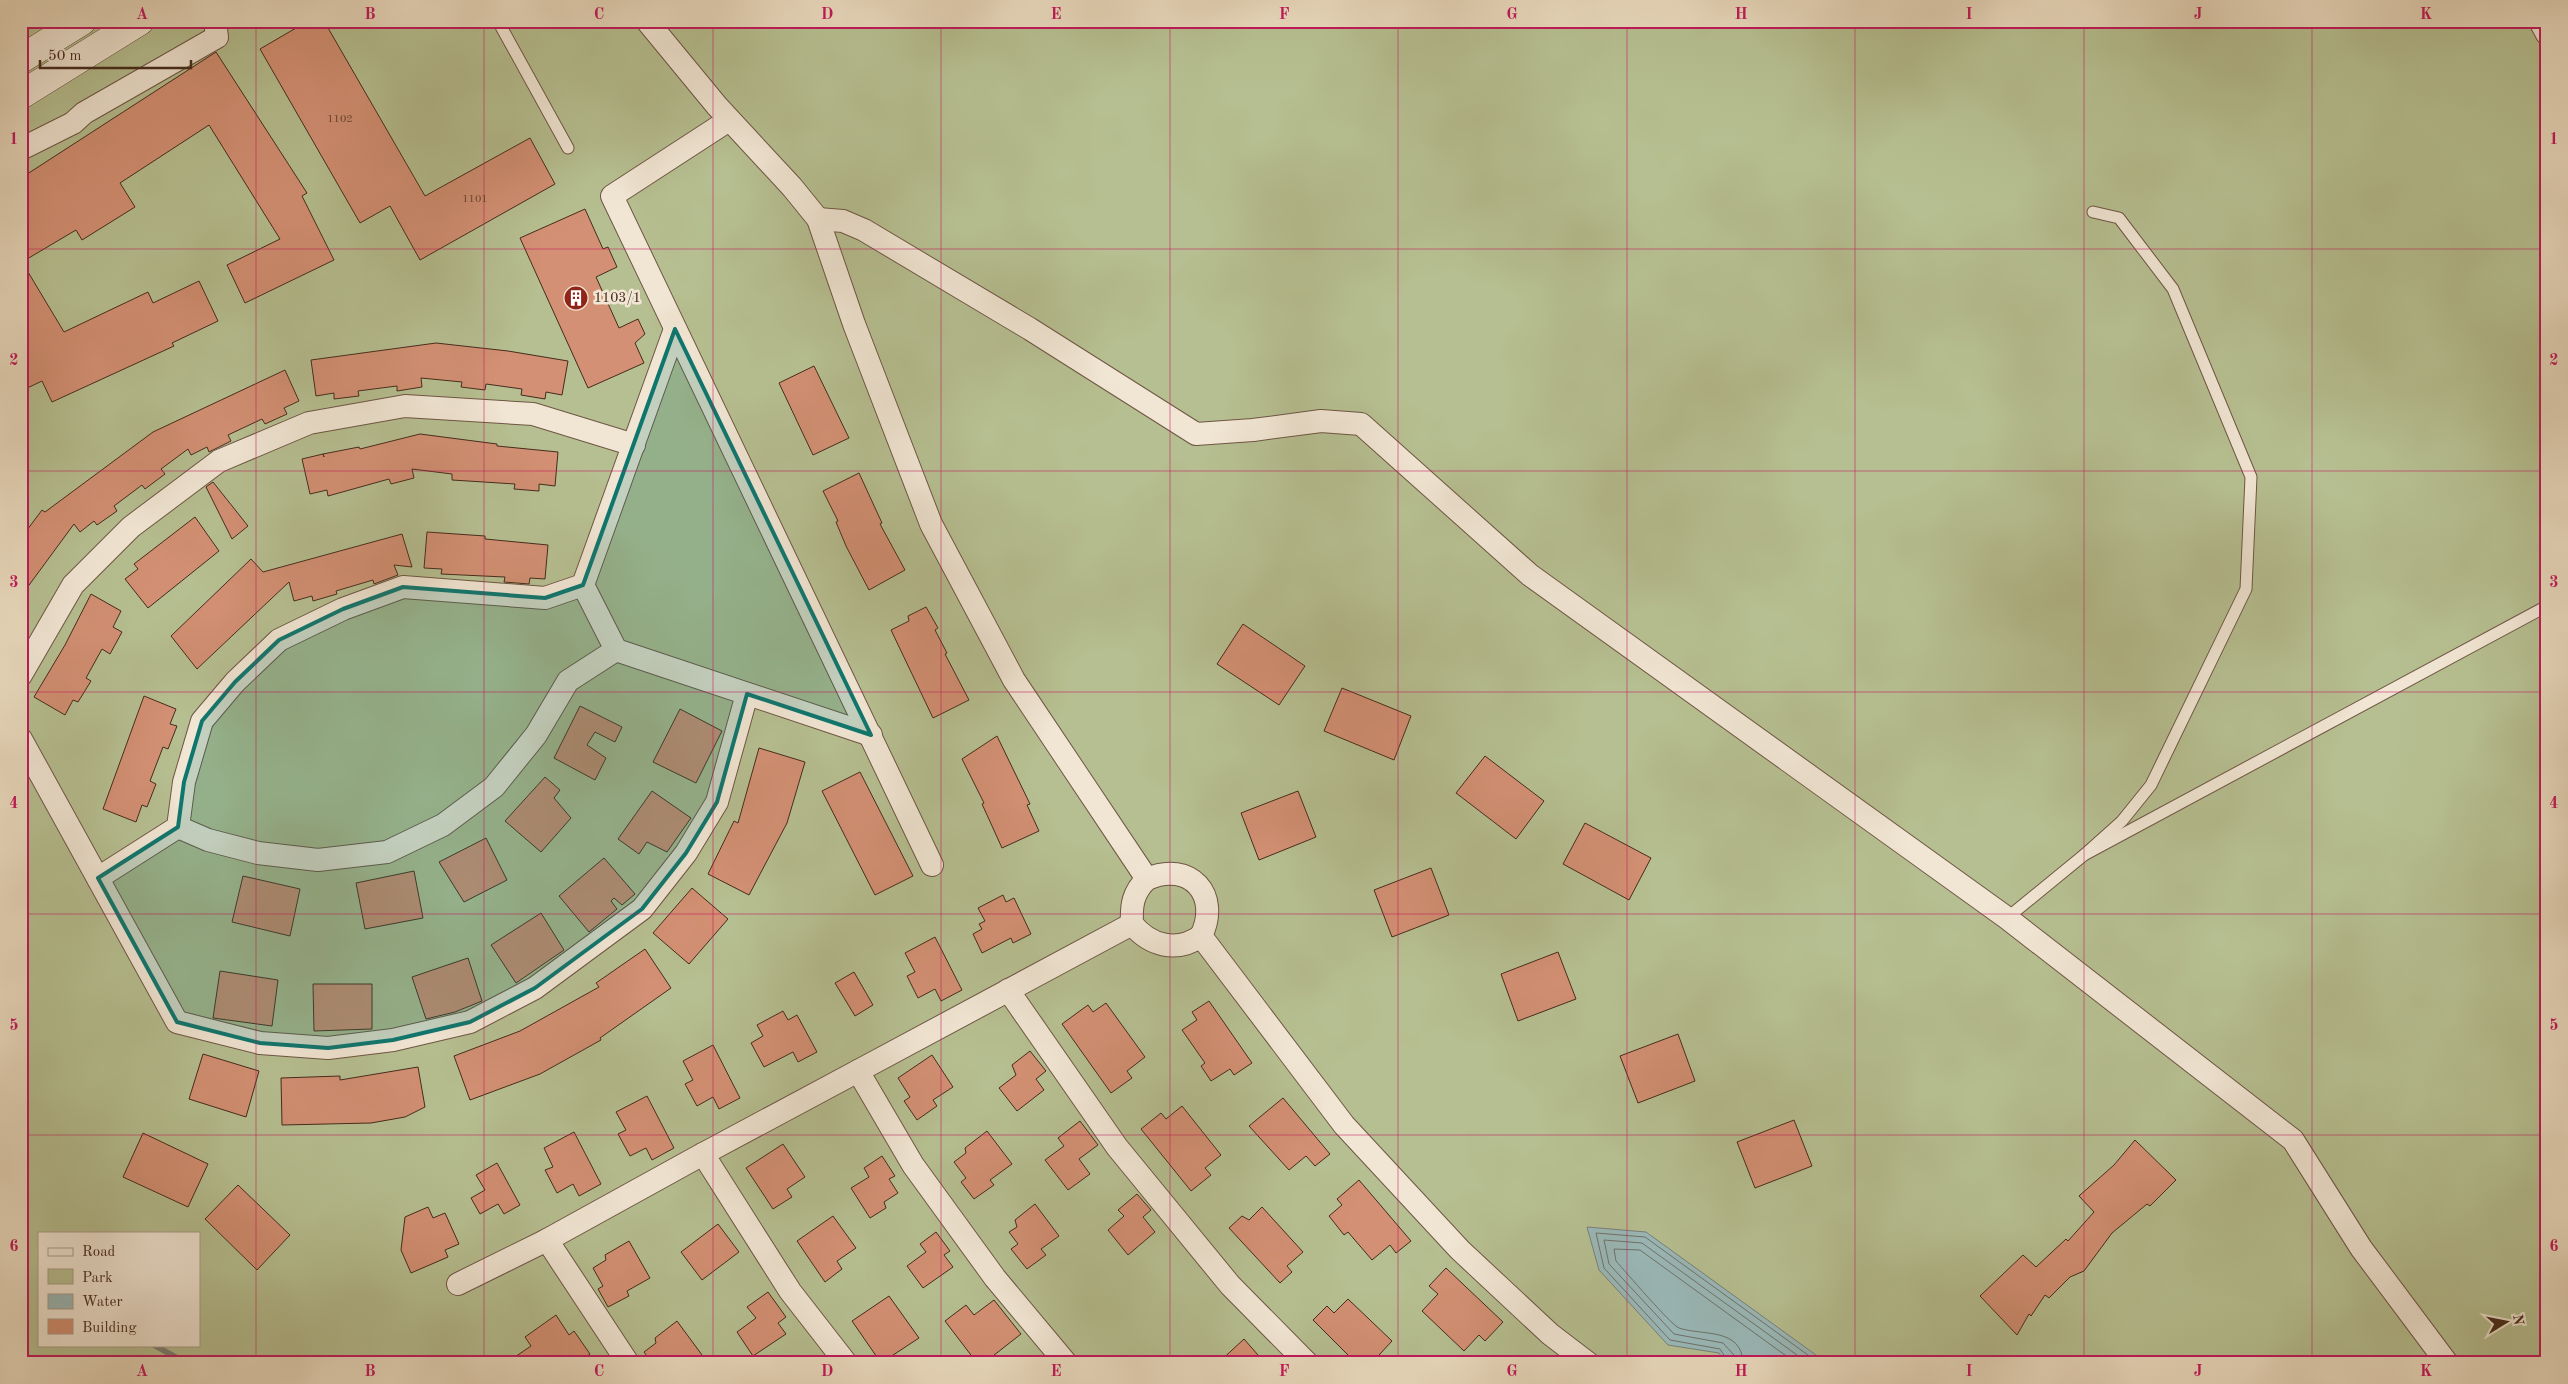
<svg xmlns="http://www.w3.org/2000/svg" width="2568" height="1384" font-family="'Old Standard TT',serif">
<rect width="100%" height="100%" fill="#e9d9bd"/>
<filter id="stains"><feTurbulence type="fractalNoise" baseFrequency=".004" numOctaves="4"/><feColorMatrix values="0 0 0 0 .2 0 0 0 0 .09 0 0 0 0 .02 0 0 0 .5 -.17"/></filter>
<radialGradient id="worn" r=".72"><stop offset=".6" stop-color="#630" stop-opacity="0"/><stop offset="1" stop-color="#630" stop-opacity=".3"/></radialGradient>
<path fill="#b6bf91" stroke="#7e7556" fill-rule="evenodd" d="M21,21H2547V1363H21ZM39,1233H199V1345H39Z"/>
<polygon fill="#9ab9b9" stroke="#78807a" points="1587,1227 1646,1232 1827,1363 1726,1363 1719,1353 1668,1345 1599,1270"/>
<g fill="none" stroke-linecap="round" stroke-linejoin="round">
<g stroke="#70726a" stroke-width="1">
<polyline points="1729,1363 1720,1349 1670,1340 1604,1268 1596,1233 1645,1237 1819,1363"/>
<polyline points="1736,1363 1734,1355 1723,1343 1674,1334 1609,1264 1604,1240 1642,1243 1808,1363"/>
<path d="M1743,1363C1742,1327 1702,1336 1679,1328C1671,1325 1625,1271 1616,1261L1614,1249L1640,1250L1796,1363"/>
</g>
<polyline stroke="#78807a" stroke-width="6" points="154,1345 186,1363"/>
</g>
<g fill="#d39074" stroke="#452b1c">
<polygon points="308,21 324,21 425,196 530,138 555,184 420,260 390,206 360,223 260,49"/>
<polygon points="216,52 307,193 302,196 334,260 245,303 227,265 280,239 209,125 120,183 135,207 82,240 76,230 22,262 64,332 148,292 153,303 199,281 218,321 172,343 174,346 52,402 42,381 21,391 21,178"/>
<polygon points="585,209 603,249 608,247 617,267 596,277 619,328 638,319 645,334 635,343 644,363 588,388 520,238"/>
<polygon points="436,343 508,351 568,361 562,395 546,392 545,399 521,395 522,389 486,384 485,390 461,387 462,382 421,378 422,387 397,391 397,386 358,391 359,396 334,399 334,393 316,396 311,360"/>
<polygon points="814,366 849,438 813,455 779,383"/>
<polygon points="285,370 299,401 284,408 287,414 265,424 262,419 228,435 231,441 209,452 207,447 191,455 188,449 161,469 165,474 145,489 142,485 114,506 117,511 97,525 94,521 80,532 74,524 21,596 21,538 42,510 45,512 153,432"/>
<polygon points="420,434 497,444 497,446 558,452 555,486 539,484 539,491 514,489 515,484 452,480 452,474 412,469 414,478 391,484 389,479 328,496 327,490 310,494 302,459 323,454 324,457 323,454 359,447 360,449"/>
<polygon points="859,473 882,523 880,524 905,570 869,590 846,546 836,522 838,521 823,491"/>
<polygon points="213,482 248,526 232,539 206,487"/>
<polygon points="195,517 219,551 148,608 125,579 138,569 134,564"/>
<polygon points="427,532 485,536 485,539 548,545 545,579 530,578 529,584 504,582 505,577 441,574 442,569 424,568"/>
<polygon points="402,534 412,567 394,565 398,575 374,584 373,580 336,591 337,594 313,601 312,596 294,601 289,582 197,669 171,636 251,559 263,572"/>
<polygon points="91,594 121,611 113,627 122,632 110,654 102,649 86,678 91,681 78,702 73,700 65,715 34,697 65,645"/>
<polygon points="926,607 938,628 935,630 947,653 945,654 969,700 933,718 891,630 909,621 908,616"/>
<polygon points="1243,624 1305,666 1279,705 1217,664"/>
<polygon points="1342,688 1411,716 1394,760 1324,731"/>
<polygon points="144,696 176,709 170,724 177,726 168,749 163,747 150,781 156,784 147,807 142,805 136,822 103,809"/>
<polygon points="580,706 622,727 615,742 595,732 587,745 606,758 595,780 554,758"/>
<polygon points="680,709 722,731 696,783 653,762"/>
<polygon points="997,736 1030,804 1027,805 1039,831 1002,848 982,804 984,803 962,759"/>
<polygon points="759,748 805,762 787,823 749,895 708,874 734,821 738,823"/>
<polygon points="1485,756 1544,801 1516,839 1456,793"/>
<polygon points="860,772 913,876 875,895 822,791"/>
<polygon points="545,777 560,790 554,798 571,818 541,852 505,821"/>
<polygon points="652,791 691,818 667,852 647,842 639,854 618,839"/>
<polygon points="1298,791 1316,837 1259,860 1241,813"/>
<polygon points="1585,823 1651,858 1629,900 1563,864"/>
<polygon points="486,838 507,880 464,902 439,862"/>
<polygon points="604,858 635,894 622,905 614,898 611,901 617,909 589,932 559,896"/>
<polygon points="1431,868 1449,915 1392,937 1374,890"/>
<polygon points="414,871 423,918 365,929 356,883"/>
<polygon points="243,876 300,889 290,936 232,922"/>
<polygon points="692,888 728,919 689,964 653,933"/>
<polygon points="1003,895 1006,902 1014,898 1031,934 1013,943 1011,938 982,953 973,934 982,929 979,924 985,921 978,908"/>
<polygon points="541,913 564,950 516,983 491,945"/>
<polygon points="935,937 962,990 941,1001 935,989 918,998 907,976 915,972 905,953"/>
<polygon points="645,949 671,988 600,1038 601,1040 540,1074 470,1100 454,1056 520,1031 599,987 596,983"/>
<polygon points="1558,952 1576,999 1518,1021 1501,974"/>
<polygon points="468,958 482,1001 455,1012 426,1019 412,977"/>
<polygon points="220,971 278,980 272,1026 213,1018"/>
<polygon points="854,972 873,1005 855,1016 835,983"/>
<polygon points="313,984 372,984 372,1029 314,1031"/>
<polygon points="1209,1001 1252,1063 1234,1075 1230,1069 1211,1081 1201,1066 1205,1063 1182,1030 1197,1020 1192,1012"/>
<polygon points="1106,1003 1145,1057 1127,1071 1132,1078 1111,1093 1062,1024 1088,1005 1093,1012"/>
<polygon points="783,1011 788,1020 797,1015 817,1052 798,1062 793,1052 764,1067 751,1043 763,1036 757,1025"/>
<polygon points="1678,1034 1695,1081 1638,1103 1620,1056"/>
<polygon points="713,1045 740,1098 719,1109 713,1097 697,1106 685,1084 693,1080 683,1061"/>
<polygon points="1030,1051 1046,1071 1036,1079 1044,1090 1017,1111 999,1088 1016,1075 1012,1065"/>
<polygon points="203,1054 259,1071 246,1117 189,1099"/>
<polygon points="932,1055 953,1087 933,1100 937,1106 917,1120 904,1101 910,1097 898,1078"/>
<polygon points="418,1067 425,1107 405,1117 371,1123 282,1125 281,1078 340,1076 340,1080"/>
<polygon points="647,1096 674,1148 652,1160 646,1148 630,1156 618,1134 626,1130 616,1112"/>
<polygon points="1283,1098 1330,1154 1315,1166 1306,1156 1289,1170 1249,1126"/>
<polygon points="1182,1106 1221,1155 1205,1168 1211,1175 1191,1191 1141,1129 1161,1113 1166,1119"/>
<polygon points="1794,1120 1812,1166 1755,1188 1737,1142"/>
<polygon points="1080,1121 1098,1145 1079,1159 1090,1174 1068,1190 1045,1160 1064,1146 1058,1138"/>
<polygon points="987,1131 1012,1164 990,1180 994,1185 974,1199 961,1182 966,1178 954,1162 966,1153 965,1148"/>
<polygon points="574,1132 601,1184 579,1196 573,1184 557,1193 545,1170 553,1167 544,1148"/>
<polygon points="143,1133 208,1164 188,1207 123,1177"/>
<polygon points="2135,1140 2176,1180 2150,1206 2147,1204 2112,1233 2084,1271 2070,1277 2049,1298 2045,1295 2031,1316 2029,1314 2017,1335 1980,1296 2023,1255 2036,1267 2066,1239 2068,1241 2094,1212 2079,1196 2114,1165"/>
<polygon points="783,1144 805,1177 787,1189 792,1197 773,1209 746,1168"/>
<polygon points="882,1156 895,1176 889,1179 898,1193 884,1202 886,1208 870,1218 851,1188 869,1177 864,1168"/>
<polygon points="497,1163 520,1205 504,1214 498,1204 480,1214 471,1198 485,1190 476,1175"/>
<polygon points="1359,1180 1411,1241 1396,1253 1390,1245 1372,1260 1348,1232 1344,1235 1329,1216 1342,1205 1337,1199"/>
<polygon points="238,1185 290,1235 257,1270 205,1219"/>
<polygon points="1137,1194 1151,1210 1143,1217 1155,1232 1128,1255 1108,1230 1124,1216 1118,1210"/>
<polygon points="1035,1204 1059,1236 1041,1249 1046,1255 1027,1269 1011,1249 1018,1244 1009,1232 1017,1227 1015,1220"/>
<polygon points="428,1207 433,1218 445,1213 459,1244 445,1250 448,1257 411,1273 401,1250 405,1217"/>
<polygon points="1262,1207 1303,1252 1287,1266 1292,1272 1280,1283 1229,1228 1242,1216 1249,1220"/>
<polygon points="833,1216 856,1248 837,1261 842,1269 825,1282 797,1241"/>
<polygon points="718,1224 739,1252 702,1280 681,1252"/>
<polygon points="936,1232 950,1251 944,1255 953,1267 923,1288 907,1266 926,1252 920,1244"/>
<polygon points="629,1241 650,1278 627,1291 629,1296 608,1307 598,1289 603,1286 593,1268 606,1260 605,1255"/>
<polygon points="1446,1268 1503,1322 1485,1341 1479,1335 1464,1351 1422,1311 1438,1294 1429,1286"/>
<polygon points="768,1292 786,1317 778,1323 786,1334 753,1356 737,1332 756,1318 747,1307"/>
<polygon points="889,1296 919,1338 881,1363 852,1321"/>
<polygon points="1348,1299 1392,1341 1379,1355 1386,1363 1356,1363 1313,1320 1327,1306 1334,1313"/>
<polygon points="994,1300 1021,1334 984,1363 977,1363 945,1321 966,1305 974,1315"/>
<polygon points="556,1315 569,1335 574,1331 590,1354 578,1363 506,1363 531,1346 525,1337"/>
<polygon points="677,1321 702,1355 691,1363 652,1363 644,1352 656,1343 655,1338"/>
<polygon points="1244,1339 1265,1363 1218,1363"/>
</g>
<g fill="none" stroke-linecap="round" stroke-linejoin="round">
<defs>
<g id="lane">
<polyline points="498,21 568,148"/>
<polyline points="2084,855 2122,821 2151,785 2246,589 2251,477 2173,289 2119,218 2093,212"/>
<polyline points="2007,918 2084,855 2547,606"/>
</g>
<g id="street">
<path d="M647,21L717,106L792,187L818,219L854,324L931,524L1014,680L1147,879C1133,892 1131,905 1132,924C1150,946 1177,953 1201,936"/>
<polyline points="2540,21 2547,34"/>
<polyline points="729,120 612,196 932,865"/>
<polyline points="21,149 73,123 84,113 217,37 215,21"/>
<polyline points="818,219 843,221 864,230 1030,329 1196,434 1253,430 1321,421 1361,424 1530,575 2007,918 2293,1140 2361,1248 2447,1363"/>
<polyline points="675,329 583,585 616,650 871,735"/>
<polyline points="21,675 73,585 131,527 219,461 309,423 405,406 533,414 634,445"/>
<polyline points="21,739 177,1022 260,1043 328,1048 393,1040 470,1022 535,988 642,909 686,853 717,802 747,694"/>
<polyline points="178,827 208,840 258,853 318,860 387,852 443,825 494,787 536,735 568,681 616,650"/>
<polyline points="98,878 178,827 184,782 202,721 235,682 279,640 343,609 403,587 545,598 583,585"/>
<path d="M1147,879C1190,860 1221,895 1201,936L1344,1125L1460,1250L1550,1334L1588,1363"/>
<polyline points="1008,990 1117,1147 1230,1285 1307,1363"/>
<polyline points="458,1284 547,1240"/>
<polyline points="628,1363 547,1240 703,1154"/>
<polyline points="846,1363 790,1291 703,1154 858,1071"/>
<polyline points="1066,1363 995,1278 913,1165 858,1071 1132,924"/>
</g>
<g id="secondary">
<polyline points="21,59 82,21"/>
<polyline points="21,95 140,21"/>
</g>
</defs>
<use href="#lane" stroke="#6e5644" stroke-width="13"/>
<use href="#street" stroke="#6e5644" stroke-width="24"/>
<use href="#secondary" stroke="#452b1c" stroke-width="29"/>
<use href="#lane" stroke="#f1e6d4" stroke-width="11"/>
<use href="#street" stroke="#f1e6d4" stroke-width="22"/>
<use href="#secondary" stroke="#f1e6d4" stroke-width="28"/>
</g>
<path fill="#0f766e" fill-opacity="0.2" stroke="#0f766e" stroke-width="4" stroke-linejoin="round" d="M675,329L871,735L747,694L717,802L686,853L642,909L535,988L470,1022L393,1040L328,1048L260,1043L177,1022L98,878L178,827L184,782L202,721L235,682L279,640L343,609L403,587L545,598L583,585Z"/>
<path fill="none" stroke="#c2185b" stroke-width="1" stroke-opacity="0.55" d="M256,21V1363M484,21V1363M713,21V1363M941,21V1363M1170,21V1363M1398,21V1363M1627,21V1363M1855,21V1363M2084,21V1363M2312,21V1363M21,249H2547M21,471H2547M21,692H2547M21,914H2547M21,1135H2547"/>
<defs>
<symbol id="building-disc" viewBox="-11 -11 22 22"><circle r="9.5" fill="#8f2418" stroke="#f1e6d4"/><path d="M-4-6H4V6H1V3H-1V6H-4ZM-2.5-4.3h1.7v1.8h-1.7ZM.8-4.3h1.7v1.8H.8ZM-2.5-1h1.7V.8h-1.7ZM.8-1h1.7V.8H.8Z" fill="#fff"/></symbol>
</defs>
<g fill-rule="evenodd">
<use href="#building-disc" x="562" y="284" width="28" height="28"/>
</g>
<g text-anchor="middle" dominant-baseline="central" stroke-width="5" stroke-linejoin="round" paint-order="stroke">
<g font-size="11" fill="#684432">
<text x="340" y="119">1102</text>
<text x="475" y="199">1101</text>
</g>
<g font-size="14" fill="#452b1c" stroke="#f1e6d4" text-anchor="start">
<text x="594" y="298">1103/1</text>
</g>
</g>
<rect width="2568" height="1384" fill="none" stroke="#e9d9bd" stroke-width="55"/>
<rect x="38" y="1232" width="162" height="115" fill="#f1e6d4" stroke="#ac9b8a"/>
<rect x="48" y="1248" width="25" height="8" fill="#f1e6d4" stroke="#ac9b8a"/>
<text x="82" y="1256" font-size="15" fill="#452b1c">Road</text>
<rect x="48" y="1269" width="25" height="15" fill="#b6bf91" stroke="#ac9b8a"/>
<text x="82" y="1282" font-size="15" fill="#452b1c">Park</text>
<rect x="48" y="1294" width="25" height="15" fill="#9ab9b9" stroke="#ac9b8a"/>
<text x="82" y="1306" font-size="15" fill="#452b1c">Water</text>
<rect x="48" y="1319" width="25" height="15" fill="#d39074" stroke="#ac9b8a"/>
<text x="82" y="1332" font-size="15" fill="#452b1c">Building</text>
<g transform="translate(2506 1322) rotate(80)" stroke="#f1e6d4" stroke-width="4" paint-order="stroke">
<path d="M0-4L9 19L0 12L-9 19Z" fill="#452b1c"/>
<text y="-8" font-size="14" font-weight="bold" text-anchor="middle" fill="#452b1c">N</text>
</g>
<path d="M40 60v8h151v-8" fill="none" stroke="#452b1c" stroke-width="2.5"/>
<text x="48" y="60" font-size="15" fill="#452b1c" stroke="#f1e6d4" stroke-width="4" paint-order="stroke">50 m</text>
<rect x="28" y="28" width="2512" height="1328" fill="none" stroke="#c2185b" stroke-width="2"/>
<g font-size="16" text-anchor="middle" font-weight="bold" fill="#c2185b">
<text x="142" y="19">A</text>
<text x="370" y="19">B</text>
<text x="599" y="19">C</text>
<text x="827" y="19">D</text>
<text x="1056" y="19">E</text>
<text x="1284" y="19">F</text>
<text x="1512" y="19">G</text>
<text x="1741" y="19">H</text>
<text x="1969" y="19">I</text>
<text x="2198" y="19">J</text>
<text x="2426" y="19">K</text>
<text x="14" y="144">1</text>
<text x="2554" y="144">1</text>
<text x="14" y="365">2</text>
<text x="2554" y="365">2</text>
<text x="14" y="587">3</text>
<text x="2554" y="587">3</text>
<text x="14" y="808">4</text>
<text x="2554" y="808">4</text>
<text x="14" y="1030">5</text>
<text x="2554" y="1030">5</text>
<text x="14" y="1251">6</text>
<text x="2554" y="1251">6</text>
<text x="142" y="1376">A</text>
<text x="370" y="1376">B</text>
<text x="599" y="1376">C</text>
<text x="827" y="1376">D</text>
<text x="1056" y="1376">E</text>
<text x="1284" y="1376">F</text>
<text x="1512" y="1376">G</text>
<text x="1741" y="1376">H</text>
<text x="1969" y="1376">I</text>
<text x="2198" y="1376">J</text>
<text x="2426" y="1376">K</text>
</g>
<rect width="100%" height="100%" filter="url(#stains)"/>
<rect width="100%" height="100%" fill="url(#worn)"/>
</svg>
